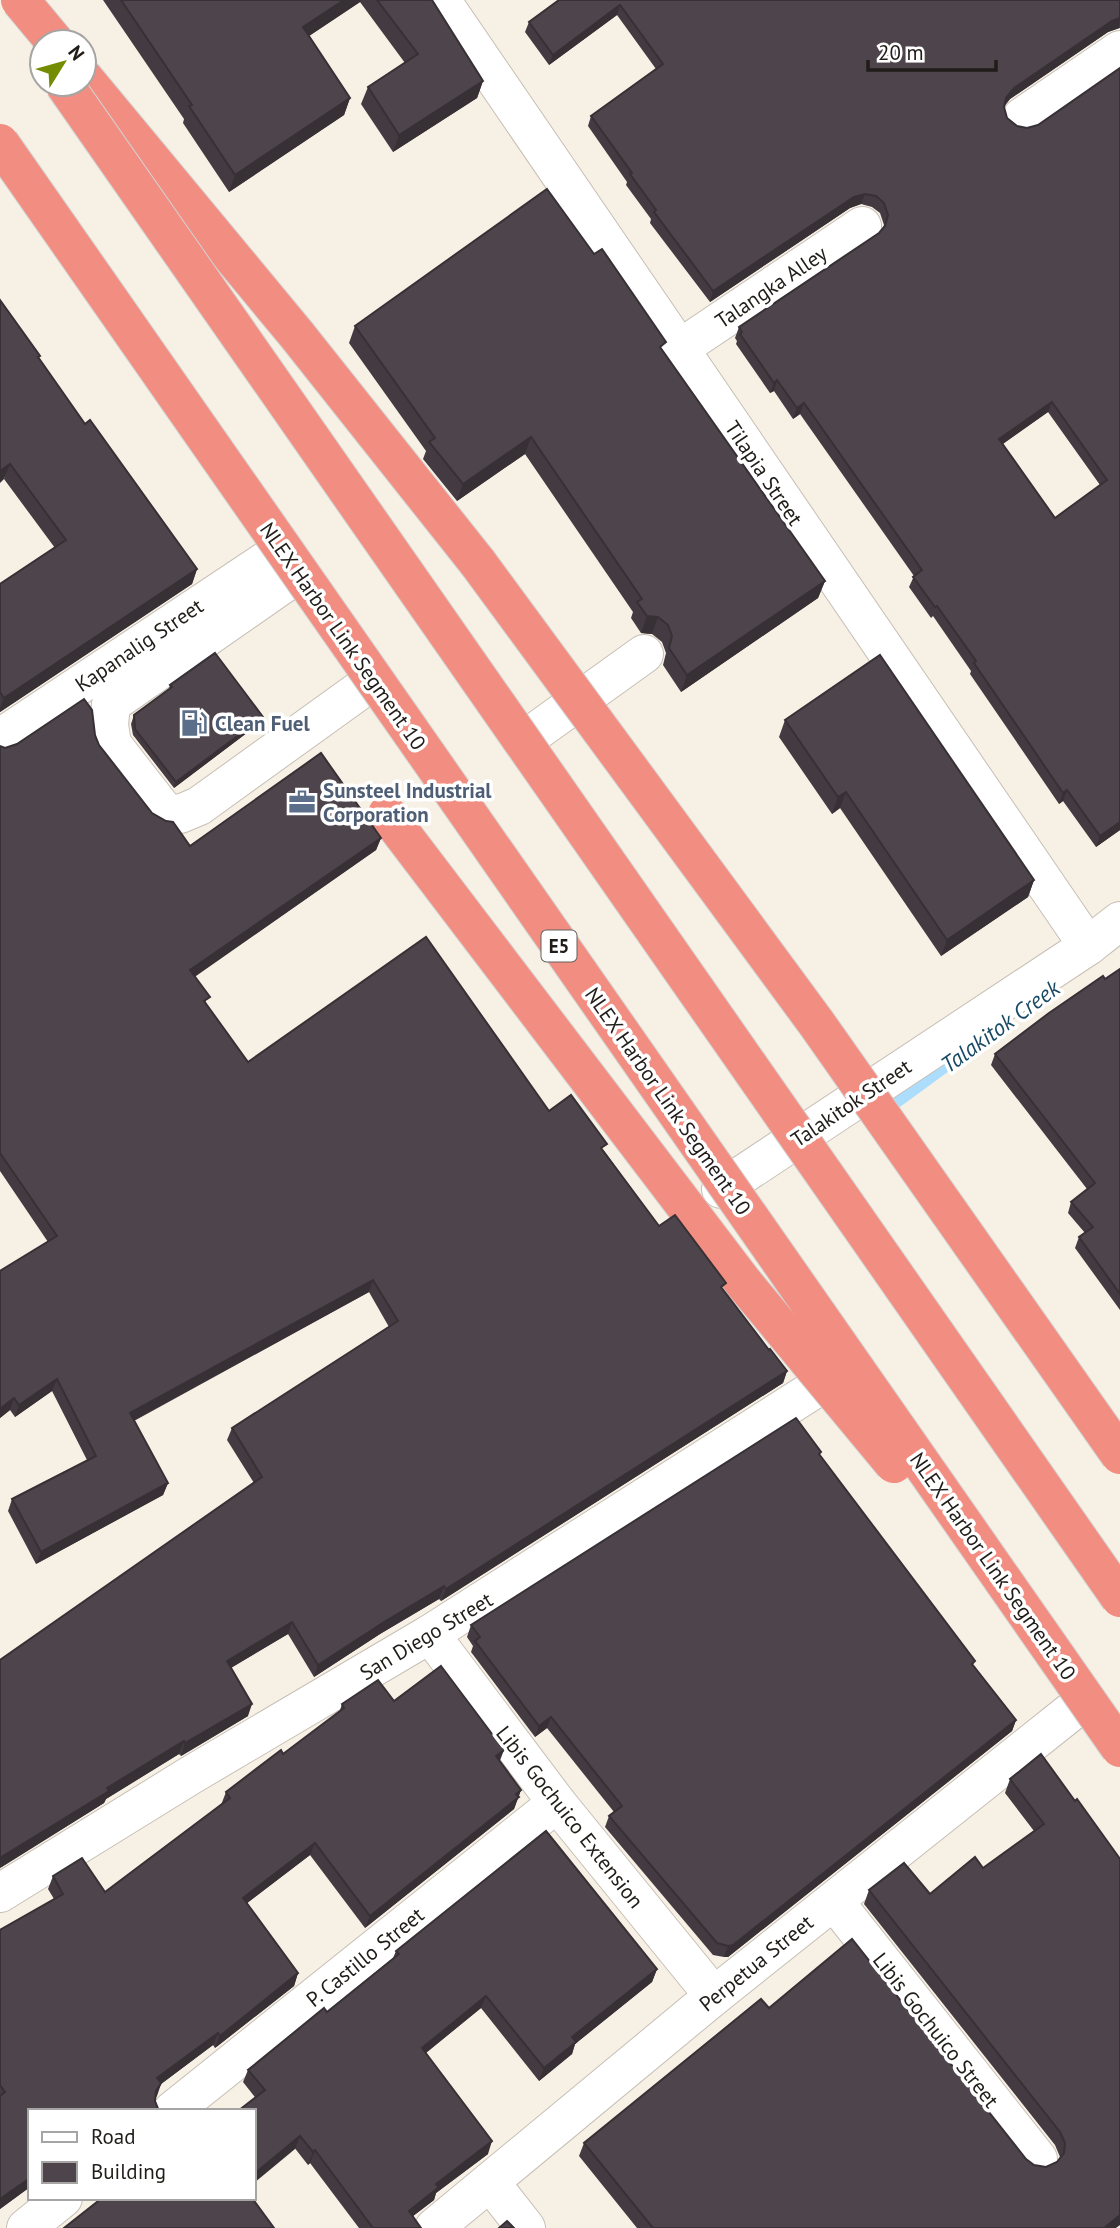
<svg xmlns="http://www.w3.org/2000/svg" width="1120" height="2228" font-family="'PT Sans',sans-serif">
<rect width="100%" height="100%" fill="#f7f0e5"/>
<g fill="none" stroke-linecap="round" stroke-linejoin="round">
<polyline stroke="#acddfd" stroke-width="12" points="883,1112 998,1028"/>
<defs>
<g id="minor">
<polyline points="441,0 1088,946"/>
<polyline points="1022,117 1120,50"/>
<polyline points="679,349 862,226"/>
<polyline points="296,575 111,704 109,725 112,744 165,812 180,814 199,806 371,682"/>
<polyline points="534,733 644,654"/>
<polyline points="0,738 279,552"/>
<polyline points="721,1189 1088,946 1120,921"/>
<polyline points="430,1634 557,1803 714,1996"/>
<polyline points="0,1893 191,1775 430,1634 846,1369"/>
<polyline points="834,1901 1038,2159"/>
<polyline points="172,2111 557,1803"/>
<polyline points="490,2182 526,2228"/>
<polyline points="26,2228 63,2198"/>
<polyline points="434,2228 714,1996 1082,1703"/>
</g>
<polyline id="highway" points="84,78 297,335 478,563"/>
</defs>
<use href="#minor" stroke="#c7bfb5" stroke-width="40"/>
<use href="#highway" stroke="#d2d2d1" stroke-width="40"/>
<use href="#minor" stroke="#fff" stroke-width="38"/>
<use href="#highway" stroke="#f28d82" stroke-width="38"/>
<defs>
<g id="highway-bridge">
<polyline points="20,0 55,42"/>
<polyline points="64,84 1120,1598"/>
<polyline points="0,143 1120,1748"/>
<polyline points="478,563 817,1024 1120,1455"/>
<polyline points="387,814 743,1282 894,1464"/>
</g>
</defs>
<use href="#highway-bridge" stroke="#d2d2d1" stroke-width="40" stroke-linecap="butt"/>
<use href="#highway-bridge" stroke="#f28d82" stroke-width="38"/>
</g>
<g fill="#433b41" fill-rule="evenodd">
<polygon points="103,0 432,0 483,81 477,98 393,152 361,104 368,87 405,63 360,2 309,36 350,98 344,115 229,192 183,123 184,119"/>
<path d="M559,0H1120V28L1108,32L1010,99L1004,107L1007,118L1017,126L1027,128L1038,125L1120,68V830L1096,847L1063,801L1059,804L970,674L971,671L933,616L931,618L909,587L914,576L800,414L793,419L774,391L770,393L736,344L737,341L735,338L739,327L879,233L883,228L884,225L880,213L872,207L861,204L850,208L710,302L650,223L651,219L626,185L627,182L588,126L591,116L656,69L617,15L549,65L525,32L529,22ZM1048,412L1100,485L1055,518L1003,444Z"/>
<polygon points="355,326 663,351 825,581 818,598 681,692 663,665 666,653 662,642 652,634 641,633 631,618 633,612 525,454 457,501 423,459 426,451 349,343"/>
<polygon points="39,358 85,424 197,569 192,584 0,712 0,584 55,548 4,479"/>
<polygon points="170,685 260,723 174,788 133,735 131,724 134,715 169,689"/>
<polygon points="785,720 1034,880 1028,897 941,956 840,808 832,814 779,737"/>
<polygon points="95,735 99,745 152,813 190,846 381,838 376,850 195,976 207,1005 248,1062 549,1111 604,1151 659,1226 723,1290 769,1350 787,1371 783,1383 441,1601 439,1599 380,1634 314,1677 288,1634 231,1668 248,1716 181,1756 179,1754 106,1799 104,1803 0,1868 254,1483 227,1440 232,1428 389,1327 369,1292 134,1421 168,1483 163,1495 36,1564 8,1511 12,1499 87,1460 52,1391 15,1417 10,1410 0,1418 0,1271 48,1242 0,1171 0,746 5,748"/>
<polygon points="1120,969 1120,1310 1075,1248 1079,1237 1085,1233 1068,1213 1071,1202 1087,1189 991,1065 995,1054"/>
<polygon points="820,1456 974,1666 1016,1720 1012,1731 728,1957 724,1957 713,1955 605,1827 609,1816 614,1812 547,1728 535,1737 471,1652 473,1646 467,1637 471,1625"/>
<polygon points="394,1701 500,1762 521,1790 514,1809 365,1928 310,1855 247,1903 298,1973 294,1986 215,2048 213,2045 161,2084 155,2098 30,2111 30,2187 0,2209 0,1930 54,1899 48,1889 53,1876 105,1892 221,1805 226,1792 283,1754 339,1713 342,1704"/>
<polygon points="1010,1779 1075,1801 1116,2228 637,2228 579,2156 584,2143 769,2008 1026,2159 1034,2165 1046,2167 1057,2162 1060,2157 1055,2145 864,1904 869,1890 930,1894 983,1868 1034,1831 1005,1793"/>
<polygon points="396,1951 657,1969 652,1982 575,2044 572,2054 539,2081 481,2008 426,2053 488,2154 436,2193 434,2200 413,2216 421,2228 359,2228 310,2163 308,2165 243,2082 248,2070 327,2012 393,1958"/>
</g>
<g fill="#373035">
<polygon points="344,0 361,0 360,2 297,44 303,27"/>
<polygon points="620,5 617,15 549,65 553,55"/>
<polygon points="1120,18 1119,28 1108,32 1010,99 1002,108 1006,98 1014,88 1112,21"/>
<polygon points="483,81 477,98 393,152 399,135"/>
<polygon points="350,98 344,115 229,192 235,175"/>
<polygon points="865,194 861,204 850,208 710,302 713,291 854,197"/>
<polygon points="777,380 774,391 770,393 774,383"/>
<polygon points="1052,402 1048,412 995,449 999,439"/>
<polygon points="804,403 800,414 793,419 797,408"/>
<polygon points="531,437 525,454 457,501 463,484"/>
<polygon points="10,464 4,479 0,483 0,471"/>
<polygon points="197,569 192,584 0,712 0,708 4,698"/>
<polygon points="825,581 818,598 681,692 687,675"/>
<polygon points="647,616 658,617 652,634 641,633"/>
<polygon points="263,717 260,723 174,788 176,782"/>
<polygon points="1067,790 1063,801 1059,804 1063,793"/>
<polygon points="846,792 840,808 832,814 838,797"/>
<polygon points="1120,822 1120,830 1096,847 1100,836"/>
<polygon points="381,838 376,850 186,983 190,970"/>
<polygon points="1034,880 1028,897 941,956 947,940"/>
<polygon points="373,1280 369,1292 125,1425 130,1413"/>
<polygon points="787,1371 783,1383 441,1601 446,1589"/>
<polygon points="57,1379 52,1391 15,1417 19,1405"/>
<polygon points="14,1398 10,1410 0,1418 0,1409"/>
<polygon points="168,1483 163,1495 36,1564 41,1552"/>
<polygon points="444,1586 439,1599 380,1634 314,1677 318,1665 384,1622"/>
<polygon points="292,1622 288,1634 222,1673 227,1661"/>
<polygon points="252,1704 248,1716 181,1756 185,1743"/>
<polygon points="551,1717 547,1728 535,1737 539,1726"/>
<polygon points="1016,1720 1012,1731 728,1957 724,1957 728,1946"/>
<polygon points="184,1741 179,1754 106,1799 104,1803 0,1868 0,1858 107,1788"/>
<polygon points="504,1750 499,1763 496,1756"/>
<polygon points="521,1790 514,1809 365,1928 370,1916"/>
<polygon points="315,1843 310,1855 238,1910 243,1898"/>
<polygon points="657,1969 652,1982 575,2044 572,2054 539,2081 544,2068 572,2037"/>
<polygon points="298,1973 294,1986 215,2048 220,2036"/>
<polygon points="486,1996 481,2008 417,2060 422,2048"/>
<polygon points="218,2033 213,2045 161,2084 157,2096 151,2104 157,2078"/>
<polygon points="300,2136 295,2149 254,2183 254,2174"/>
<polygon points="492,2141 488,2154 436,2193 434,2200 404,2223 409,2211 436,2184"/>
<polygon points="315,2150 310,2163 308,2165 313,2152"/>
<polygon points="30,2178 30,2187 0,2209 0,2199"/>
<polygon points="1120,2215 1120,2225 1116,2228 1104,2228"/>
</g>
<g fill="#4e454c" stroke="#373035" stroke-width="2" fill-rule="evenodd">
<polygon points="121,0 344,0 303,27 350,98 235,175 189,106 192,105"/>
<polygon points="377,0 432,0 483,81 399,135 368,87 418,54"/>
<path d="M559,0H1120V18L1112,21L1014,88L1006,98L1004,107L1007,118L1017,126L1027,128L1038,125L1120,68V822L1100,836L1067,790L1063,793L974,663L976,661L937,606L935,607L913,577L922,570L804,403L797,408L777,380L774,383L740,334L742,332L739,327L879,233L885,226L888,215L884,203L876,196L865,194L854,197L713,291L654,212L656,210L630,174L632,173L591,116L663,64L620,5L553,55L529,22ZM1052,402L1107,480L1055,518L999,439Z"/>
<polygon points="547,189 594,254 602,249 666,342 660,347 825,581 687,675 669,648 672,636 668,625 658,617 647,616 637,602 642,599 531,437 463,484 429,442 435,438 355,326"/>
<polygon points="0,300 40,356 38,357 85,424 90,420 197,569 4,698 0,692 0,584 66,540 10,464 0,471"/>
<polygon points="215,653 263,717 176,782 135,729 134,715 172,687 170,685"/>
<polygon points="880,655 1034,880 947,940 846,792 838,797 785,720"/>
<polygon points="84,699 92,710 95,735 99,745 152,813 166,821 173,822 190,846 321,753 381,838 190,970 210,997 204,1001 248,1062 426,937 549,1111 571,1095 607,1144 601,1148 659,1226 675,1215 726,1283 721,1287 769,1350 770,1349 787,1371 446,1589 444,1586 384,1622 318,1665 292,1622 227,1661 252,1704 185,1743 184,1741 107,1788 109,1791 0,1858 0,1660 262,1477 232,1428 398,1321 373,1280 130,1413 168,1483 41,1552 12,1499 96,1456 57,1379 19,1405 14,1398 0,1409 0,1271 57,1236 0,1153 0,746 5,748 17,744"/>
<polygon points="1120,969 1120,1294 1079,1237 1093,1227 1071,1202 1095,1183 995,1054 1049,1013 1103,976 1105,979"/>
<polygon points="796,1418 821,1452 819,1454 975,1661 972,1664 1016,1720 733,1945 728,1946 717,1943 609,1816 622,1806 551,1717 539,1726 475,1641 480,1637 471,1625"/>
<polygon points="441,1666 504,1750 496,1756 521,1790 516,1794 519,1797 370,1916 315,1843 243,1898 298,1973 220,2036 218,2033 157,2078 161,2083 156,2091 155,2101 159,2111 30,2111 30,2178 0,2199 0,2096 5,2092 0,2085 0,1930 63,1894 53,1876 82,1858 105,1892 230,1798 226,1792 281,1750 283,1754 344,1708 342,1704 378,1680 394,1701"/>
<polygon points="1041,1754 1075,1801 1077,1799 1120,1859 1120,2215 1104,2228 653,2228 584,2143 761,1999 769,2008 852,1939 1026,2159 1034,2165 1046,2167 1057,2162 1064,2153 1065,2143 1060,2132 869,1890 904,1863 930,1894 975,1857 983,1868 1044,1824 1010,1779"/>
<polygon points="546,1831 657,1969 572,2037 576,2042 544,2068 486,1996 422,2048 492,2141 436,2184 439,2187 409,2211 421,2228 373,2228 315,2150 313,2152 300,2136 254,2174 254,2111 238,2111 265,2090 248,2070 324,2008 327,2012 399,1954 396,1951"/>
<polygon points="102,2198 252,2198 274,2228 64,2228"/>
<polygon points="507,2221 514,2228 499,2228"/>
</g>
<defs>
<symbol id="fuel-bare" viewBox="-9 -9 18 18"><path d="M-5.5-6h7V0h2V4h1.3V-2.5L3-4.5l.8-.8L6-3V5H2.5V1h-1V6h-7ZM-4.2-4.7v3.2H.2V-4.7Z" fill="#5c6f8a" stroke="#fff" stroke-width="2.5" paint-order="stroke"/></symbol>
<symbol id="office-bare" viewBox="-9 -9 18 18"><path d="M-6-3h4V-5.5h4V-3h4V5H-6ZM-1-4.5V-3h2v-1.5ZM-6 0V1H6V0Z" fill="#5c6f8a" stroke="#fff" stroke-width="2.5" paint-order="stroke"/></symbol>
</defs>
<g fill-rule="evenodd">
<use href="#fuel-bare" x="175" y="704" width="38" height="38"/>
<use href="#office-bare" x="283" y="783" width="38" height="38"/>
</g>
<g text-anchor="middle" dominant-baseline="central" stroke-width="7" stroke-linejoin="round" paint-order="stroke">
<rect fill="#fff" stroke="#63615e" stroke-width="2" x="541.5" y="930.5" width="35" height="31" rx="5"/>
<g font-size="19" font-weight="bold" fill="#201d19">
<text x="559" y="946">E5</text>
</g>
<g font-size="21" fill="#201d19" stroke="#fff">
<text transform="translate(771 287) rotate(-34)">Talangka Alley</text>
<text transform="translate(764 473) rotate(56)">Tilapia Street</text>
<text transform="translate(343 636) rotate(55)">NLEX Harbor Link Segment 10</text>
<text transform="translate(139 645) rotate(-34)">Kapanalig Street</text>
<text transform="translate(668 1101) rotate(55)">NLEX Harbor Link Segment 10</text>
<text transform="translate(851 1103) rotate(-34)">Talakitok Street</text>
<text transform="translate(993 1566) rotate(55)">NLEX Harbor Link Segment 10</text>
<text transform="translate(426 1636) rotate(-31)">San Diego Street</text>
<text transform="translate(570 1817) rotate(52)">Libis Gochuico Extension</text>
<text transform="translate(365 1957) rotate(-39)">P. Castillo Street</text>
<text transform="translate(756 1963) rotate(-39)">Perpetua Street</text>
<text transform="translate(936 2030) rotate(52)">Libis Gochuico Street</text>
</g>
<g font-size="21" font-weight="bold" fill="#4e5e75" stroke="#fff" text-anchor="start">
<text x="215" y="723">Clean Fuel</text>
<text x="323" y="790">Sunsteel Industrial<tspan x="323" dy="24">Corporation</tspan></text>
</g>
<g font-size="23" font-style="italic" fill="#194a65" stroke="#fff">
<text transform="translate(1000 1026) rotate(-36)">Talakitok Creek</text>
</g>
</g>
<rect x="28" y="2109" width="228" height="91" fill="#ffffff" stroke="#a6a5a3" stroke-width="2"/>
<rect x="42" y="2132" width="35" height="10" fill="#ffffff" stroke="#a6a5a3" stroke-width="2"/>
<text x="91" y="2144" font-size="21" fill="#201d19">Road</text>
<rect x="42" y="2162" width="35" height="21" fill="#4e454c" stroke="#a6a5a3" stroke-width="2"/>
<text x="91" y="2179" font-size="21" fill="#201d19">Building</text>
<g transform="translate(63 63) rotate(53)"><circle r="33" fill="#ffffff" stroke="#a6a5a3" stroke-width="2"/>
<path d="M0-5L12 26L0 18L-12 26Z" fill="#748c00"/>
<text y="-10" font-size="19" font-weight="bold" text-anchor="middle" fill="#201d19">N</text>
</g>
<path d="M868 60v10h128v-10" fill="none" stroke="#201d19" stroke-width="3.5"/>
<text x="878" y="60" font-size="21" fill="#201d19" stroke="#ffffff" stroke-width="5" paint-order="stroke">20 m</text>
</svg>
